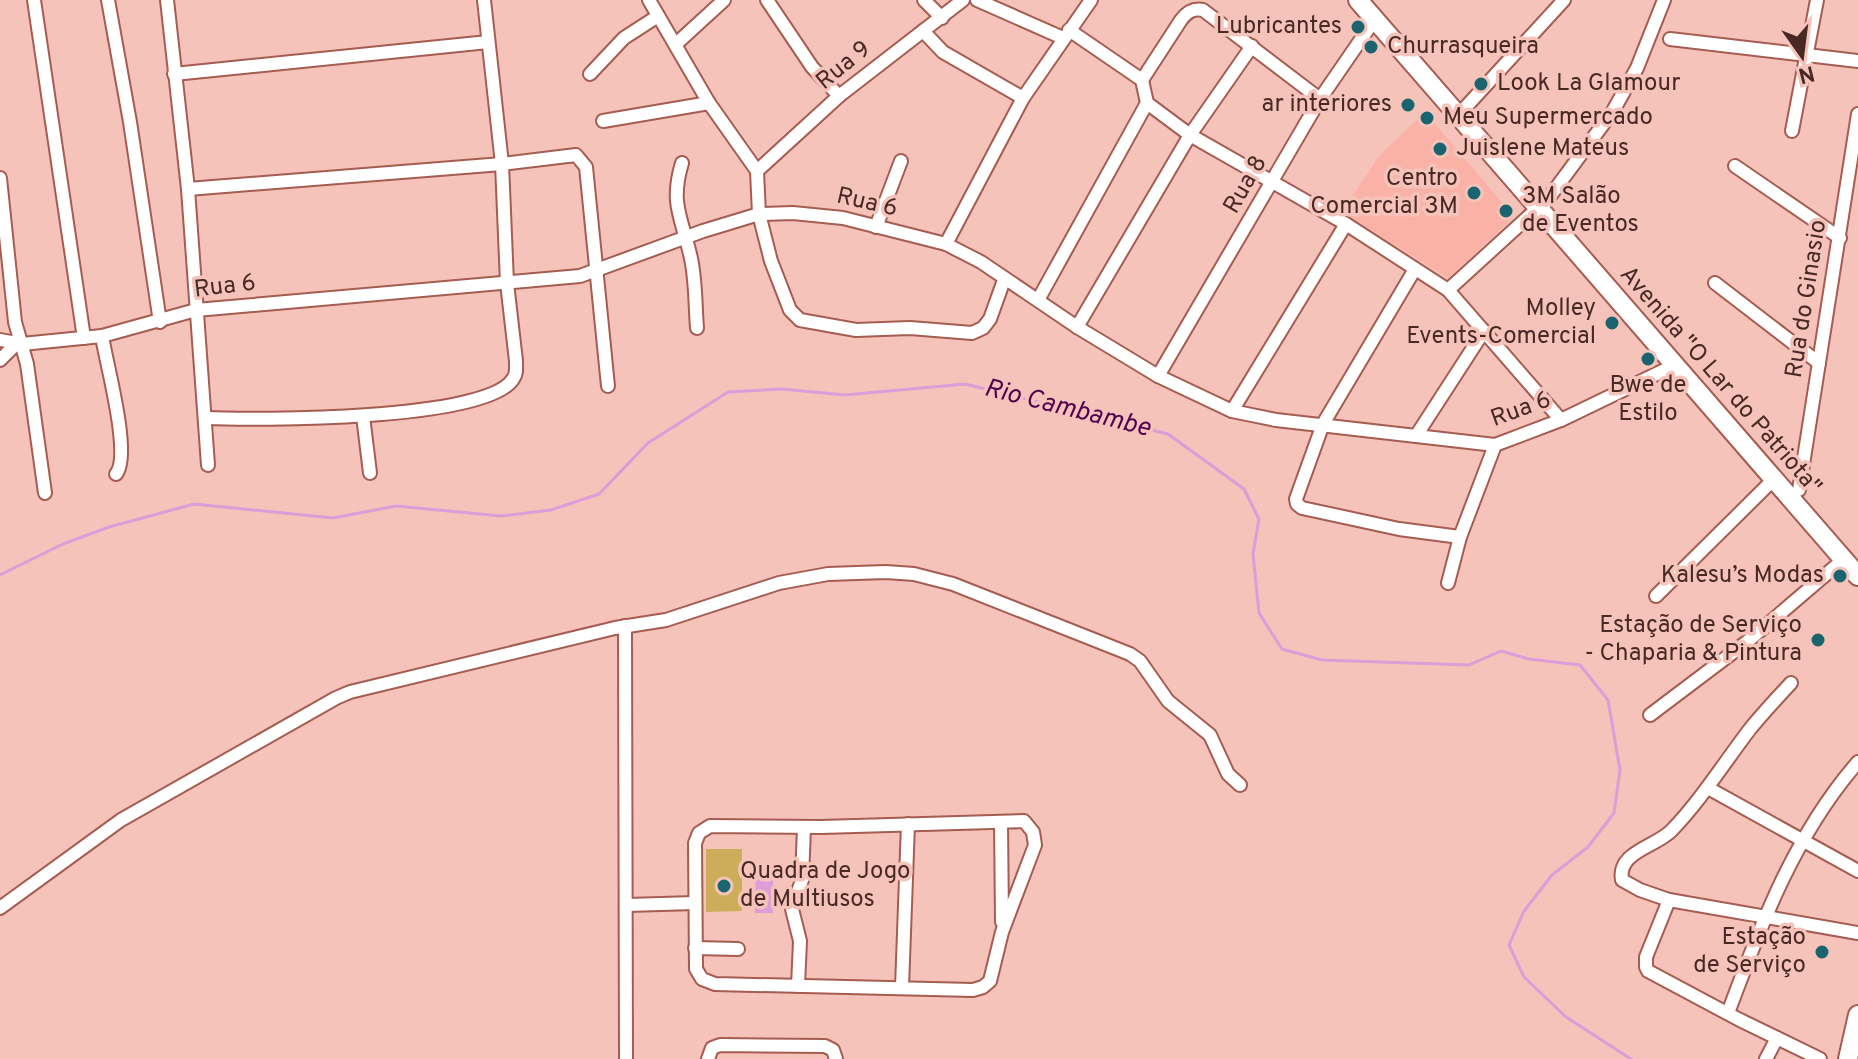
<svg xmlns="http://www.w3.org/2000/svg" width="1858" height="1059" font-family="Overpass,sans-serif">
<rect width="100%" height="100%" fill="#f5c3ba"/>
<polygon fill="#fab2a6" points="1425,112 1514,217 1448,278 1342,212 1379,156"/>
<polygon fill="#ccae5a" points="706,849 742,849 742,911 706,912"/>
<polygon fill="#de9cd8" points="756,870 773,870 773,913 755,913"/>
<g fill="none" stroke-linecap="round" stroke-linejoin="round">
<polyline stroke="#de9cd8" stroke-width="3" points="0,575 63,544 109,527 194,504 333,518 396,506 501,516 551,510 599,494 648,443 728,392 782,389 845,395 965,384 1168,434 1244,489 1259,519 1253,554 1259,613 1282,649 1322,660 1469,665 1501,651 1529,659 1580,665 1608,700 1620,770 1614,813 1588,847 1552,875 1524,911 1509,945 1524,977 1566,1017 1631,1059"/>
<defs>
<g id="street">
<polyline points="34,0 84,338"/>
<polyline points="108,0 130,122 160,322"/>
<polyline points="167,0 188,189 208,465"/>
<polyline points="649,0 709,103 757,171 759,214 771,261 790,310 800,320 856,330 910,328 972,333 983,328 990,319 1004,280"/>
<polyline points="767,0 812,67 839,96"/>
<polyline points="924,0 942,18"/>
<polyline points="977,0 1063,38"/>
<polyline points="923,31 943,52 1023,98"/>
<polyline points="1670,39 1858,61"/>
<polyline points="676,44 724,0"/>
<polyline points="174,74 488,42"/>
<polyline points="590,74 624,38 658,16"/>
<path d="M1142,80L1181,20C1187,12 1193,8 1203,10L1320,99"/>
<polyline points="1147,103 1190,135 1346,224 1448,290 1561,420"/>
<polyline points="1464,109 1564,0"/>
<polyline points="603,121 709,103"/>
<polyline points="1792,131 1817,0"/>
<path d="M682,163C670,203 681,216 690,254C696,277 695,304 697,328"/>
<polyline points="1735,166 1840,238"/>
<polyline points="757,171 839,96 963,0"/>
<polyline points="0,178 15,322 27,364 45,493"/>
<polyline points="188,189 502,164 576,155 586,167 608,386"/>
<polyline points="1545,203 1613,111 1637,68 1664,0"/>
<polyline points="876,227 901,161"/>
<polyline points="946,244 1023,98 1091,0"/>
<polyline points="1415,269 1323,424 1296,499 1297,504 1302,508 1399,529 1460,537"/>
<polyline points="1715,283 1819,363"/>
<polyline points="1448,290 1538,208"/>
<polyline points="1038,300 1147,103 1142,80 1069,30"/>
<polyline points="1077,327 1190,135 1252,46"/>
<path d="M102,336C106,363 132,455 116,474"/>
<polyline points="0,340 22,344 102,336 196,310 580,276 703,231 759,214 793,213 843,218 946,244 981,262 1077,327 1158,376 1232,411 1276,420 1495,445 1561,420 1675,365"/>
<polyline points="0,360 16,344"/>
<polyline points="1158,376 1320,99 1375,19"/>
<polyline points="1232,411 1346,224"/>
<polyline points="363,416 370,473"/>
<path d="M205,418C256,420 487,421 513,379C517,374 516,368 516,361L507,283L502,164L484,0"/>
<polyline points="1416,436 1484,331"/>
<polyline points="1799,490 1858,114"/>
<polyline points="1448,583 1460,537 1495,445"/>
<polyline points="1656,596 1774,479"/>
<polyline points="625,626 626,1059"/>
<path d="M1791,683C1777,698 1763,713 1750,729C1724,763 1701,800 1671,831C1655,847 1617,852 1622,880L1640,890L1669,900L1858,933"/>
<polyline points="1650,715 1748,641 1844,559"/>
<polyline points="1708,788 1858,871"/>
<polygon points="1024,821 1033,832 1035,845 1002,932 990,981 983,987 973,990 715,984 702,979 696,969 695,843 699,833 710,826 821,827"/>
<polyline points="1001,822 1002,922"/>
<polyline points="1669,900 1646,957 1646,967 1648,971 1738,1019 1820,1059"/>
<polyline points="627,905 695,903"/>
<polyline points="0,908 121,820 336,698 350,692 615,628 666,620 779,583 828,574 886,572 914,574 953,584 1130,654 1140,661 1168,701 1210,735 1228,774 1240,785"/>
<polyline points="695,948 738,949"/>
<polyline points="798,986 800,941 792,909 802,880 804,827"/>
<polyline points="902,987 908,824"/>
<path d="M1728,1013C1761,924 1795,834 1858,762"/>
<polyline points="708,1059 712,1048 720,1045 825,1046 833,1050 836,1059"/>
<polyline points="1766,1059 1777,1038"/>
</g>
<g id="secondary">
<polyline points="1358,0 1858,576"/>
<polyline points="1848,1059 1858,1015"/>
</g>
</defs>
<use href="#street" stroke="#a55c51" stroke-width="16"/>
<use href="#secondary" stroke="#a55c51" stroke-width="22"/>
<use href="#street" stroke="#fff" stroke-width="12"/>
<use href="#secondary" stroke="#fff" stroke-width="18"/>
</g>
<g fill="#19646f" stroke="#f5c3ba" stroke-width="3">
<circle cx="1358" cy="27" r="8"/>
<circle cx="1371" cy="47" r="8"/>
<circle cx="1481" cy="84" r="8"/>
<circle cx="1408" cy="105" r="8"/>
<circle cx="1427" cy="118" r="8"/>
<circle cx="1440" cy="149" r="8"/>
<circle cx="1474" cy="193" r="8"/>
<circle cx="1506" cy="211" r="8"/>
<circle cx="1612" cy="323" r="8"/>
<circle cx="1648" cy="359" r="8"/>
<circle cx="1840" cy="576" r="8"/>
<circle cx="1818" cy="640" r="8"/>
<circle cx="724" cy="886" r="8"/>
<circle cx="1822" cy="952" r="8"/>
</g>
<g text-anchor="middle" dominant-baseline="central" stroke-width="7" stroke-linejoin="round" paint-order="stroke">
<g font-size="24" fill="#482924" stroke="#f5c3ba" text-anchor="end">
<text x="1342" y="27">Lubricantes</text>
<text x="1387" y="47" text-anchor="start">Churrasqueira</text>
<text x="1497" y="84" text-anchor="start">Look La Glamour</text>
<text x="1392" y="105">ar interiores</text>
<text x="1443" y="118" text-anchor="start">Meu Supermercado</text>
<text x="1456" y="149" text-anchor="start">Juislene Mateus</text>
<text x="1458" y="179">Centro<tspan x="1458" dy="28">Comercial 3M</tspan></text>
<text x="1522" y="197" text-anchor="start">3M Salão<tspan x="1522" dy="28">de Eventos</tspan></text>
<text x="1596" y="309">Molley<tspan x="1596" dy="28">Events-Comercial</tspan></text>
<text x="1648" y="386" text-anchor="middle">Bwe de<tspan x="1648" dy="28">Estilo</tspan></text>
<text x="1824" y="576">Kalesu’s Modas</text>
<text x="1802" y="626">Estação de Serviço<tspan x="1802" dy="28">- Chaparia &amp; Pintura</tspan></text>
<text x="740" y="872" text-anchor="start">Quadra de Jogo<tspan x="740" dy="28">de Multiusos</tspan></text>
<text x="1806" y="938">Estação<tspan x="1806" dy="28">de Serviço</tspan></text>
</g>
<g font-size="24" fill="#482924" stroke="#f5c3ba">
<text transform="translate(844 66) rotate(-39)">Rua 9</text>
<text transform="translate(1246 185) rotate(-60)">Rua 8</text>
<text transform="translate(867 203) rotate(13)">Rua 6</text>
<text transform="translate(225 287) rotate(-7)">Rua 6</text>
<text transform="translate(1807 299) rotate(-81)">Rua do Ginasio</text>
<text transform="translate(1720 381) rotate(49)">Avenida "O Lar do Patriota"</text>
<text transform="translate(1521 410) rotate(-20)">Rua 6</text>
</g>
<g font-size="26" font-style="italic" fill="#520050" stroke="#f5c3ba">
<text transform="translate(1067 409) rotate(14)">Rio Cambambe</text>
</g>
</g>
<g transform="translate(1802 56) rotate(166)" stroke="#f5c3ba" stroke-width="6" paint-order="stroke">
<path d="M0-6L14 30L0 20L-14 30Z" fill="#482924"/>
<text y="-12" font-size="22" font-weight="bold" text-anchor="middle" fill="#482924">N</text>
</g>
</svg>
